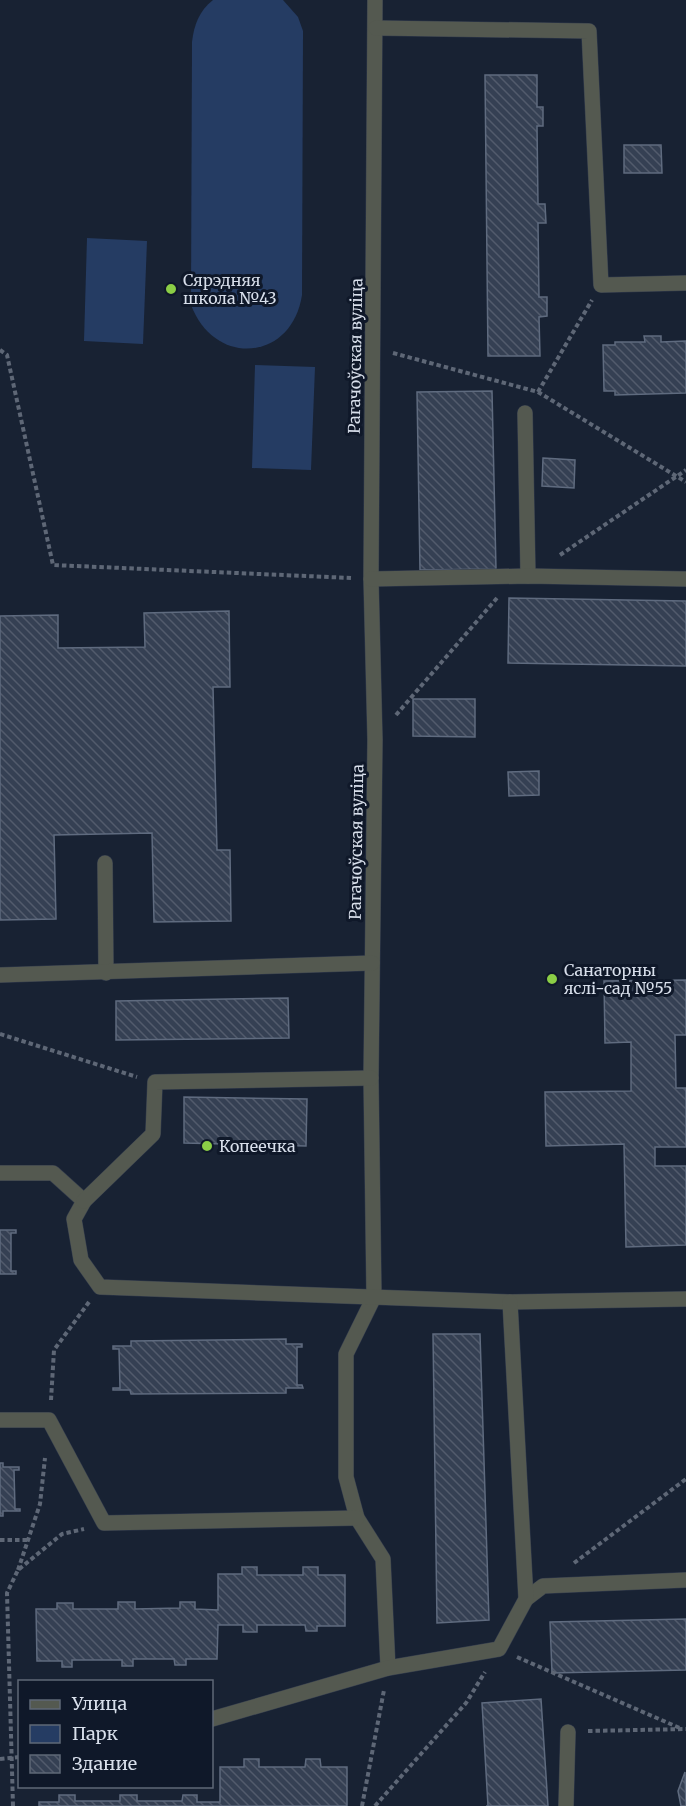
<svg xmlns="http://www.w3.org/2000/svg" width="686" height="1806" font-family="Merriweather,serif">
<defs>
<pattern id="building-back-hatch" width="6" height="6" patternUnits="userSpaceOnUse" patternTransform="scale(1.5)"><rect width="6" height="6" fill="#354053"/><path d="M-1 5l2 2M0 0l6 6M5-1l2 2" fill="none" stroke="#525b6c"/></pattern>
</defs>
<rect width="100%" height="100%" fill="#182233"/>
<g fill="#253c63">
<path d="M213,0H283L298,17L303,31L302,295C292,361 215,368 191,305L192,42C194,25 199,11 213,0Z"/>
<polygon points="87,238 147,241 143,344 84,341"/>
<polygon points="255,365 315,367 311,470 252,468"/>
</g>
<g fill="url(#building-back-hatch)" stroke="#5f6b7f" stroke-width="1.5">
<polygon points="485,75 537,75 537,107 543,107 543,126 537,126 538,204 545,204 546,223 538,223 539,297 547,297 547,316 539,317 540,356 488,356"/>
<polygon points="624,145 661,145 662,173 624,173"/>
<polygon points="644,336 661,336 661,342 686,341 686,393 615,395 615,391 604,391 603,345 615,345 615,342 645,342"/>
<polygon points="492,391 496,569 420,570 417,392"/>
<polygon points="543,458 575,460 574,488 542,486"/>
<polygon points="509,598 686,601 686,666 508,663"/>
<polygon points="229,611 230,687 213,687 217,850 230,850 231,921 154,922 152,833 54,835 56,919 0,920 0,616 58,615 58,648 145,647 144,613"/>
<polygon points="413,699 475,699 475,737 413,736"/>
<polygon points="539,771 539,795 509,796 508,772"/>
<polygon points="686,980 686,1035 675,1035 676,1088 686,1088 686,1147 655,1147 655,1166 686,1166 686,1245 626,1247 624,1144 546,1146 545,1092 631,1091 631,1042 605,1043 604,981"/>
<polygon points="288,998 289,1038 116,1040 116,1001"/>
<polygon points="184,1097 307,1099 306,1146 184,1143"/>
<polygon points="0,1230 16,1230 16,1233 11,1233 11,1271 16,1271 16,1274 0,1274"/>
<polygon points="433,1334 480,1334 489,1620 437,1623"/>
<polygon points="286,1339 286,1344 302,1344 302,1347 297,1347 297,1385 302,1385 303,1388 286,1388 286,1393 131,1394 130,1390 113,1390 113,1388 120,1388 119,1349 113,1349 113,1346 131,1346 131,1341"/>
<polygon points="0,1463 3,1463 3,1467 19,1467 19,1470 14,1470 15,1509 20,1509 20,1511 3,1511 3,1516 0,1516"/>
<polygon points="242,1567 257,1567 257,1575 303,1575 303,1567 318,1567 318,1575 345,1575 345,1626 317,1626 317,1631 306,1631 305,1625 257,1625 257,1632 243,1632 243,1625 218,1625 217,1659 186,1659 186,1665 175,1665 174,1659 133,1659 133,1666 122,1666 122,1660 72,1660 72,1667 62,1667 62,1661 37,1661 36,1609 57,1609 57,1603 73,1603 73,1609 118,1609 118,1602 135,1602 135,1609 180,1608 180,1602 195,1602 195,1609 218,1610 218,1574 242,1574"/>
<polygon points="686,1619 686,1670 552,1673 550,1622"/>
<polygon points="541,1699 548,1806 486,1806 488,1806 482,1703"/>
<polygon points="244,1759 259,1759 259,1767 305,1767 306,1759 320,1759 321,1767 347,1767 347,1806 39,1806 39,1802 59,1802 59,1795 75,1795 75,1801 120,1801 120,1795 137,1795 137,1801 182,1801 183,1795 197,1795 197,1802 220,1802 220,1767 244,1767"/>
<polygon points="685,1772 686,1806 681,1806 678,1791"/>
</g>
<g fill="none" stroke-linecap="round" stroke-linejoin="round">
<defs>
<g id="minor">
<polyline points="375,0 371,579 375,740 371,1078 374,1297 346,1354 346,1477 357,1518 383,1559 388,1668"/>
<polyline points="376,28 589,31 601,285 686,283"/>
<polyline points="525,413 528,576"/>
<polyline points="371,579 528,576 686,579"/>
<polyline points="105,863 106,973"/>
<polyline points="0,975 372,963"/>
<polyline points="0,1173 53,1173 84,1201 74,1219 81,1260 100,1287 510,1302 686,1299"/>
<polyline points="84,1201 153,1134 155,1082 371,1078"/>
<polyline points="0,1420 49,1420 104,1523 357,1518"/>
<polyline points="526,1599 543,1586 686,1580"/>
<polyline points="212,1719 388,1668 499,1649 526,1599 510,1302"/>
<polyline points="566,1806 568,1732"/>
</g>
</defs>
<use href="#minor" stroke="#333c4d" stroke-width="16"/>
<g stroke="#5e6776" stroke-width="4" stroke-dasharray="4.5 3" stroke-linecap="butt">
<polyline points="0,350 7,355 53,565 351,578"/>
<polyline points="393,353 538,392 686,482"/>
<polyline points="538,392 592,300"/>
<polyline points="560,555 686,470"/>
<polyline points="396,715 497,598"/>
<polyline points="0,1034 137,1077"/>
<polyline points="51,1400 54,1350 89,1302"/>
<polyline points="0,1540 28,1540"/>
<polyline points="574,1563 686,1479"/>
<polyline points="18,1570 40,1504 45,1458"/>
<polyline points="517,1657 682,1729"/>
<polyline points="588,1731 686,1729"/>
<polyline points="0,1759 20,1757"/>
<polyline points="13,1806 7,1593 18,1570 62,1534 84,1529"/>
<polyline points="362,1806 384,1690"/>
<polyline points="375,1806 466,1703 485,1672"/>
</g>
<use href="#minor" stroke="#545950" stroke-width="15"/>
</g>
<g fill="#8bce46" stroke="#0f1829" stroke-width="2">
<circle cx="171" cy="289" r="6"/>
<circle cx="552" cy="979" r="6"/>
<circle cx="207" cy="1146" r="6"/>
</g>
<g text-anchor="middle" dominant-baseline="central" stroke-width="6" stroke-linejoin="round" paint-order="stroke">
<g font-size="16" fill="#d8dfeb" stroke="#0f1829" text-anchor="start">
<text x="183" y="280">Сярэдняя<tspan x="183" dy="18">школа №43</tspan></text>
<text x="564" y="970">Санаторны<tspan x="564" dy="18">яслі-сад №55</tspan></text>
<text x="219" y="1146">Копеечка</text>
</g>
<g font-size="16" fill="#d8dfeb" stroke="#0f1829">
<text transform="translate(355 356) rotate(-89)">Рагачоўская вуліца</text>
<text transform="translate(356 842) rotate(-89)">Рагачоўская вуліца</text>
</g>
</g>
<rect x="18" y="1680" width="195" height="108" fill="#0f1829" stroke="#5f6877" stroke-width="1.5"/>
<rect x="30" y="1700" width="30" height="9" fill="#545950" stroke="#5f6877" stroke-width="1.5"/>
<text x="72" y="1710" font-size="18" fill="#d8dfeb">Улица</text>
<rect x="30" y="1725" width="30" height="18" fill="#253c63" stroke="#5f6877" stroke-width="1.5"/>
<text x="72" y="1740" font-size="18" fill="#d8dfeb">Парк</text>
<rect x="30" y="1755" width="30" height="18" fill="url(#building-back-hatch)" stroke="#5f6877" stroke-width="1.5"/>
<text x="72" y="1770" font-size="18" fill="#d8dfeb">Здание</text>
</svg>
